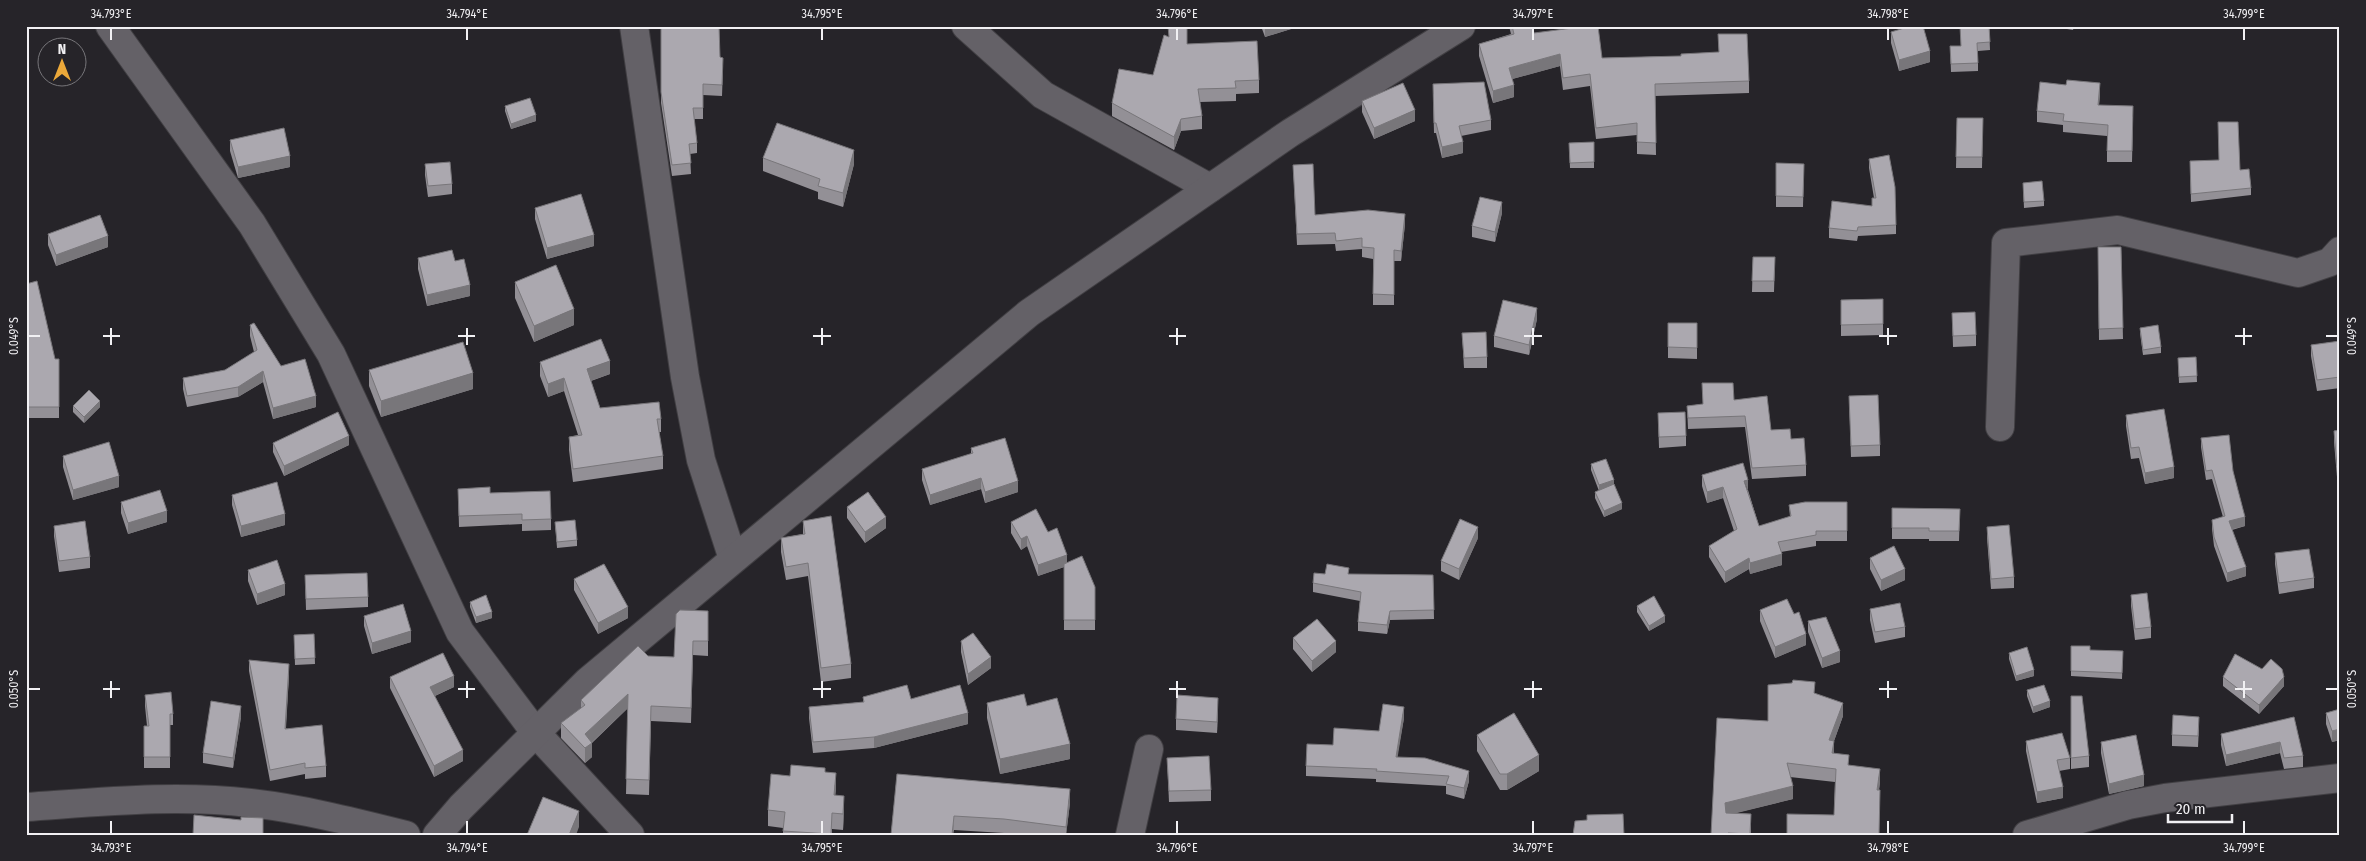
<svg xmlns="http://www.w3.org/2000/svg" width="2366" height="861" font-family="'Fira Sans Condensed',sans-serif">
<rect width="100%" height="100%" fill="#262429"/>
<g fill="none" stroke-linecap="round" stroke-linejoin="round">
<defs>
<g id="minor">
<polyline points="110,26 252,224 331,354 460,632 535,732 630,835"/>
<polyline points="634,26 685,377 701,460 733,559"/>
<polyline points="966,26 1043,95 1210,188"/>
<polyline points="2000,427 2006,243 2118,230 2298,273 2330,262 2340,251"/>
<path d="M26,807C100,802 176,794 250,803C303,809 354,822 406,835"/>
<polyline points="437,835 461,807 588,681 1029,313 1290,133 1461,26"/>
<polyline points="1130,835 1149,749"/>
<polyline points="2027,835 2128,805 2165,798 2340,778"/>
</g>
</defs>
<use href="#minor" stroke="#413f43" stroke-width="30"/>
<use href="#minor" stroke="#646167" stroke-width="28"/>
</g>
<g fill="#939096">
<polygon points="661,26 720,57 723,68 722,96 703,95 703,119 694,119 697,143 697,153 690,154 691,174 672,176 661,103"/>
<polygon points="1261,26 1291,26 1291,29 1265,37"/>
<polygon points="1509,26 1532,26 1534,33 1602,58 1681,56 1719,52 1718,34 1749,81 1749,93 1655,96 1656,155 1637,154 1637,135 1596,139 1590,86 1563,90 1560,66 1512,79 1514,97 1493,103 1479,56 1479,44 1511,34"/>
<polygon points="1989,26 1990,50 1978,51 1978,71 1951,72 1950,46 1961,46"/>
<polygon points="2055,26 2074,26 2073,30 2055,27"/>
<polygon points="1891,32 1930,62 1899,71 1891,43"/>
<polygon points="1187,44 1259,80 1259,93 1236,94 1236,101 1200,102 1202,116 1202,129 1181,131 1174,150 1112,116 1112,103 1153,75"/>
<polygon points="1433,94 1491,120 1491,130 1461,136 1463,153 1442,158 1436,133 1434,133"/>
<polygon points="2100,94 2099,105 2133,117 2132,162 2107,162 2107,136 2063,132 2063,125 2037,122 2037,111"/>
<polygon points="1362,101 1415,121 1374,139 1362,112"/>
<polygon points="505,106 536,121 511,129 505,111"/>
<polygon points="1957,118 1983,118 1982,168 1956,168"/>
<polygon points="230,140 290,167 238,178 230,151"/>
<polygon points="1594,142 1594,168 1570,168 1569,143"/>
<polygon points="763,158 854,164 843,207 818,199 818,192 763,171"/>
<polygon points="1869,159 1896,225 1896,234 1858,236 1857,241 1829,238 1829,228 1872,206 1874,198 1869,168"/>
<polygon points="2190,161 2240,170 2251,188 2251,195 2191,202"/>
<polygon points="1776,163 1804,164 1803,207 1776,207"/>
<polygon points="425,164 452,184 452,194 428,197 425,175"/>
<polygon points="1293,165 1315,215 1405,224 1401,261 1394,261 1394,305 1373,305 1373,259 1362,257 1362,249 1336,251 1335,244 1297,245"/>
<polygon points="2023,183 2044,201 2044,206 2024,208"/>
<polygon points="535,208 594,246 547,259 535,219"/>
<polygon points="1502,213 1495,242 1472,237 1472,226"/>
<polygon points="48,234 108,247 56,266 48,245"/>
<polygon points="2098,247 2121,247 2123,339 2099,340"/>
<polygon points="1753,257 1775,257 1774,292 1752,292"/>
<polygon points="418,258 455,261 470,296 427,306 418,269"/>
<polygon points="515,282 574,325 534,342 515,298"/>
<polygon points="26,284 55,359 59,359 59,418 27,418"/>
<polygon points="1883,299 1883,335 1841,336 1841,300"/>
<polygon points="1952,313 1976,335 1976,346 1953,347"/>
<polygon points="1537,319 1529,355 1494,347 1494,336"/>
<polygon points="1668,323 1697,323 1697,359 1668,358"/>
<polygon points="250,325 281,366 316,407 273,419 263,382 238,397 187,407 183,389 183,378 225,370 254,352 250,336"/>
<polygon points="2140,328 2161,347 2161,353 2143,355 2140,333"/>
<polygon points="1462,333 1487,357 1487,368 1464,368"/>
<polygon points="2340,341 2340,388 2317,391 2311,356 2311,345"/>
<polygon points="2196,357 2197,382 2179,383 2178,358"/>
<polygon points="540,362 610,374 591,381 600,408 661,419 661,432 659,432 663,456 663,469 573,482 569,450 569,437 578,435 564,391 548,397 540,376"/>
<polygon points="369,370 473,389 381,417 369,386"/>
<polygon points="1849,396 1880,445 1880,456 1851,457"/>
<polygon points="1734,400 1771,430 1791,439 1806,465 1806,476 1752,479 1745,427 1688,429 1687,406"/>
<polygon points="73,406 100,407 84,423 73,412"/>
<polygon points="1658,413 1686,436 1686,446 1659,448"/>
<polygon points="2126,415 2174,478 2145,484 2139,458 2131,459 2126,426"/>
<polygon points="2340,430 2340,477 2337,477 2334,442 2334,431"/>
<polygon points="2201,438 2233,471 2245,526 2232,530 2246,576 2227,582 2214,546 2212,529 2212,520 2223,517 2212,479 2206,480 2201,447"/>
<polygon points="273,443 349,445 284,476 273,452"/>
<polygon points="971,448 1018,492 985,503 981,489 930,505 922,480 922,469 971,454"/>
<polygon points="63,456 119,487 73,500 63,467"/>
<polygon points="1591,464 1614,484 1622,509 1604,517 1595,498 1595,492 1599,491 1591,470"/>
<polygon points="1702,475 1748,490 1759,526 1790,517 1789,505 1847,502 1847,541 1816,541 1816,546 1781,552 1782,565 1750,574 1749,569 1725,583 1709,557 1709,546 1734,531 1723,498 1707,503 1702,486"/>
<polygon points="458,489 490,493 551,519 551,530 522,531 522,524 459,527"/>
<polygon points="232,495 285,525 241,537 232,505"/>
<polygon points="121,502 167,522 128,534 121,513"/>
<polygon points="847,507 886,528 865,543 847,518"/>
<polygon points="1892,508 1960,509 1959,541 1929,541 1929,539 1892,539"/>
<polygon points="803,521 851,664 851,678 821,682 808,576 786,580 781,552 781,538 803,534"/>
<polygon points="555,522 577,540 577,546 557,548"/>
<polygon points="1011,522 1048,532 1067,563 1095,587 1095,630 1064,630 1064,567 1038,576 1027,546 1021,550 1011,533"/>
<polygon points="54,526 90,557 90,568 59,572 54,536"/>
<polygon points="1987,527 2014,577 2014,588 1991,589 1987,538"/>
<polygon points="1478,538 1459,580 1441,571 1441,561"/>
<polygon points="2275,553 2314,578 2314,588 2279,594 2275,564"/>
<polygon points="1870,558 1905,580 1881,591 1870,569"/>
<polygon points="248,570 285,595 257,605 248,581"/>
<polygon points="1349,574 1433,575 1434,619 1390,620 1387,634 1358,631 1358,622 1360,601 1313,592 1313,583"/>
<polygon points="305,575 368,597 368,607 306,610"/>
<polygon points="574,579 628,618 598,634 574,590"/>
<polygon points="2131,595 2151,627 2151,638 2135,640 2131,606"/>
<polygon points="2340,601 2340,616 2339,612 2339,602"/>
<polygon points="470,602 492,618 476,623 470,607"/>
<polygon points="1637,606 1665,622 1649,631 1637,612"/>
<polygon points="1870,609 1905,627 1905,637 1875,643 1870,620"/>
<polygon points="1760,610 1806,645 1775,658 1760,621"/>
<polygon points="708,611 708,656 693,655 691,723 651,721 649,795 626,794 628,708 592,743 592,757 585,763 561,738 561,723 581,709 581,700 648,656 674,657"/>
<polygon points="364,616 411,642 372,654 364,626"/>
<polygon points="1808,621 1840,662 1822,668 1808,632"/>
<polygon points="314,634 315,664 295,665 294,635"/>
<polygon points="1293,638 1336,652 1312,672 1293,649"/>
<polygon points="961,641 991,668 968,685 961,652"/>
<polygon points="2071,646 2090,650 2123,651 2122,679 2071,676"/>
<polygon points="2009,653 2034,676 2016,681 2009,659"/>
<polygon points="249,660 289,675 286,728 326,766 326,777 305,779 305,774 270,781 249,671"/>
<polygon points="2262,669 2284,686 2259,714 2223,686 2223,677"/>
<polygon points="390,677 454,687 435,696 463,761 434,777 390,688"/>
<polygon points="2027,690 2050,707 2033,713 2027,696"/>
<polygon points="1815,693 1843,716 1834,741 1834,753 1849,765 1880,782 1879,790 1879,835 1834,815 1835,782 1790,777 1793,799 1735,813 1751,814 1751,835 1711,835 1768,721"/>
<polygon points="145,695 173,714 173,725 170,725 170,768 144,768 144,726 147,726 145,706"/>
<polygon points="2071,696 2089,756 2089,767 2071,769"/>
<polygon points="863,697 911,699 968,724 874,748 813,753 809,718 809,707 863,702"/>
<polygon points="987,703 1027,706 1070,759 1000,774 987,718"/>
<polygon points="1218,709 1217,733 1176,730 1176,719"/>
<polygon points="2340,709 2340,740 2332,742 2326,724 2326,713"/>
<polygon points="241,717 233,768 203,763 203,753"/>
<polygon points="2294,717 2303,756 2303,767 2284,769 2280,753 2226,766 2221,745 2221,734"/>
<polygon points="1404,718 1397,757 1469,781 1464,799 1446,794 1446,786 1376,782 1376,779 1306,776 1306,766 1333,745 1379,731"/>
<polygon points="2199,727 2198,747 2172,746 2172,735"/>
<polygon points="1477,735 1539,771 1507,790 1500,790 1477,751"/>
<polygon points="2026,741 2070,758 2070,769 2059,771 2063,798 2037,803 2026,751"/>
<polygon points="2101,742 2144,786 2109,794 2101,753"/>
<polygon points="1167,758 1211,790 1211,801 1169,802"/>
<polygon points="825,772 836,789 835,795 844,811 843,830 832,829 832,835 783,835 783,828 768,826 768,810 790,776"/>
<polygon points="897,774 1070,803 1066,835 1020,835 1004,833 954,830 953,835 891,835"/>
</g>
<g fill="#78767a">
<polygon points="1265,26 1291,26 1291,29 1265,37"/>
<polygon points="1930,51 1930,62 1899,71 1899,60"/>
<polygon points="1560,54 1560,66 1509,80 1509,68"/>
<polygon points="2100,83 2100,94 2098,116 2098,105"/>
<polygon points="1514,85 1514,97 1493,103 1493,91"/>
<polygon points="1415,110 1415,121 1374,139 1374,128"/>
<polygon points="536,115 536,121 511,129 511,124"/>
<polygon points="1181,119 1181,131 1174,150 1174,137"/>
<polygon points="1463,142 1463,153 1442,158 1442,147"/>
<polygon points="854,150 854,164 843,207 843,193"/>
<polygon points="290,156 290,167 238,178 238,167"/>
<polygon points="1502,202 1502,213 1495,242 1495,232"/>
<polygon points="1405,214 1405,224 1401,261 1401,251"/>
<polygon points="594,235 594,246 547,259 547,248"/>
<polygon points="108,236 108,247 56,266 56,255"/>
<polygon points="470,285 470,296 427,306 427,295"/>
<polygon points="1537,308 1537,319 1529,355 1529,345"/>
<polygon points="574,309 574,325 534,342 534,326"/>
<polygon points="610,361 610,374 587,382 587,369"/>
<polygon points="263,371 263,382 238,397 238,387"/>
<polygon points="473,373 473,389 381,417 381,401"/>
<polygon points="564,378 564,391 548,397 548,384"/>
<polygon points="316,396 316,407 273,419 273,408"/>
<polygon points="100,401 100,407 84,423 84,417"/>
<polygon points="349,436 349,445 284,476 284,466"/>
<polygon points="2174,467 2174,478 2145,484 2145,473"/>
<polygon points="119,476 119,487 73,500 73,490"/>
<polygon points="981,478 981,489 930,505 930,495"/>
<polygon points="1614,480 1614,485 1599,491 1599,485"/>
<polygon points="1748,480 1748,491 1744,481"/>
<polygon points="1018,481 1018,492 985,503 985,492"/>
<polygon points="1723,487 1723,498 1707,503 1707,492"/>
<polygon points="1622,503 1622,509 1604,517 1604,511"/>
<polygon points="167,511 167,522 128,534 128,523"/>
<polygon points="285,514 285,525 241,537 241,526"/>
<polygon points="886,517 886,528 865,543 865,532"/>
<polygon points="2245,517 2245,526 2229,530 2229,521"/>
<polygon points="1478,527 1478,538 1459,580 1459,569"/>
<polygon points="1027,536 1027,546 1021,550 1021,539"/>
<polygon points="1782,554 1782,565 1750,574 1750,563"/>
<polygon points="1067,555 1067,566 1038,576 1038,565"/>
<polygon points="1749,558 1749,569 1725,583 1725,572"/>
<polygon points="2246,567 2246,576 2227,582 2227,573"/>
<polygon points="1905,569 1905,580 1881,591 1881,580"/>
<polygon points="285,584 285,595 257,605 257,594"/>
<polygon points="628,607 628,618 598,634 598,623"/>
<polygon points="1390,611 1390,620 1387,634 1387,625"/>
<polygon points="492,612 492,618 476,623 476,617"/>
<polygon points="1665,616 1665,622 1649,631 1649,626"/>
<polygon points="411,631 411,642 372,654 372,643"/>
<polygon points="1806,634 1806,645 1775,658 1775,647"/>
<polygon points="1336,641 1336,652 1312,672 1312,661"/>
<polygon points="1840,651 1840,662 1822,668 1822,658"/>
<polygon points="991,657 991,668 968,685 968,674"/>
<polygon points="289,664 289,675 285,739 285,729"/>
<polygon points="2034,670 2034,676 2016,681 2016,676"/>
<polygon points="454,676 454,687 430,698 430,687"/>
<polygon points="2284,677 2284,686 2259,714 2259,705"/>
<polygon points="628,694 628,708 590,744 592,743 592,757 585,763 585,734"/>
<polygon points="1218,698 1218,709 1217,733 1217,722"/>
<polygon points="2050,701 2050,707 2033,713 2033,707"/>
<polygon points="1843,703 1843,716 1834,741 1834,754 1832,753 1829,740"/>
<polygon points="241,706 241,717 233,768 233,758"/>
<polygon points="1404,707 1404,718 1396,767 1396,757"/>
<polygon points="968,713 968,724 874,748 874,737"/>
<polygon points="2340,729 2340,740 2332,742 2332,731"/>
<polygon points="2280,742 2280,753 2226,766 2226,755"/>
<polygon points="1070,744 1070,759 1000,774 1000,759"/>
<polygon points="463,750 463,761 434,777 434,766"/>
<polygon points="1539,755 1539,771 1507,790 1507,774"/>
<polygon points="1880,769 1880,782 1877,803 1877,790"/>
<polygon points="1469,771 1469,781 1464,799 1464,788"/>
<polygon points="836,773 836,789 834,811 834,795"/>
<polygon points="2144,775 2144,786 2109,794 2109,784"/>
<polygon points="1793,786 1793,799 1725,816 1725,803"/>
<polygon points="2063,787 2063,798 2037,803 2037,792"/>
<polygon points="1070,789 1070,803 1066,835 1066,827"/>
<polygon points="844,796 844,811 843,830 843,814"/>
<polygon points="579,811 579,827 576,835 569,835"/>
<polygon points="954,816 953,835 952,835"/>
</g>
<g fill="#aba8af" stroke="#78767a">
<polygon points="661,26 719,26 720,57 723,58 722,85 703,84 703,108 693,108 697,143 689,144 691,163 672,165 661,92"/>
<polygon points="1168,26 1187,26 1187,44 1257,41 1259,80 1235,81 1236,88 1198,89 1202,116 1181,119 1174,137 1112,103 1119,69 1153,75 1164,35 1169,37"/>
<polygon points="1512,26 1532,26 1534,33 1588,26 1598,26 1602,58 1681,56 1681,54 1719,52 1718,34 1747,34 1749,81 1655,84 1656,143 1637,142 1637,123 1596,128 1590,74 1563,78 1560,54 1509,68 1514,85 1493,91 1479,44 1514,34"/>
<polygon points="1911,26 1923,26 1930,51 1899,60 1891,32"/>
<polygon points="1960,26 1989,26 1990,42 1977,43 1978,63 1951,64 1950,46 1961,46"/>
<polygon points="2067,80 2100,83 2098,105 2133,106 2132,151 2107,151 2108,125 2063,121 2064,114 2037,111 2040,82 2066,85"/>
<polygon points="1484,82 1491,120 1459,126 1463,142 1442,147 1436,123 1434,123 1433,84"/>
<polygon points="1403,83 1415,110 1374,128 1362,101"/>
<polygon points="530,98 536,115 511,124 505,106"/>
<polygon points="1957,118 1983,118 1982,157 1956,157"/>
<polygon points="2218,122 2238,122 2240,170 2249,169 2251,188 2191,194 2190,161 2219,160"/>
<polygon points="777,123 854,150 843,193 818,186 820,179 763,158"/>
<polygon points="284,128 290,156 238,167 230,140"/>
<polygon points="1594,142 1594,162 1570,163 1569,143"/>
<polygon points="1889,155 1895,187 1896,225 1858,227 1857,231 1829,228 1832,201 1872,206 1872,198 1876,198 1869,159"/>
<polygon points="450,162 452,184 428,186 425,164"/>
<polygon points="1776,163 1804,164 1803,197 1776,196"/>
<polygon points="1313,164 1315,215 1368,210 1405,214 1401,251 1394,250 1394,295 1373,294 1374,248 1362,247 1362,238 1336,241 1335,233 1297,234 1293,165"/>
<polygon points="2042,181 2044,201 2024,202 2023,183"/>
<polygon points="581,194 594,235 547,248 535,208"/>
<polygon points="1480,197 1502,202 1495,232 1472,226"/>
<polygon points="100,215 108,236 56,255 48,234"/>
<polygon points="2098,247 2121,247 2123,328 2099,329"/>
<polygon points="452,250 455,261 464,259 470,285 427,295 418,258"/>
<polygon points="1753,257 1775,257 1774,281 1752,281"/>
<polygon points="556,265 574,309 534,326 515,282"/>
<polygon points="37,281 55,359 59,359 59,407 27,407 26,284"/>
<polygon points="1883,299 1883,324 1841,325 1841,300"/>
<polygon points="1503,300 1537,308 1529,345 1494,336"/>
<polygon points="1975,312 1976,335 1953,336 1952,313"/>
<polygon points="254,323 281,366 305,359 316,396 273,408 263,371 238,387 187,396 183,378 225,370 257,350 250,325"/>
<polygon points="1668,323 1697,323 1697,348 1668,347"/>
<polygon points="2158,325 2161,347 2143,350 2140,328"/>
<polygon points="1486,332 1487,357 1464,358 1462,333"/>
<polygon points="601,339 610,361 587,369 600,408 659,402 661,419 657,419 663,456 573,469 569,437 582,435 564,378 548,384 540,362"/>
<polygon points="2340,341 2340,377 2317,380 2311,345"/>
<polygon points="463,342 473,373 381,401 369,370"/>
<polygon points="2196,357 2197,376 2179,377 2178,358"/>
<polygon points="1702,383 1733,383 1734,400 1767,396 1771,430 1790,429 1791,439 1804,438 1806,465 1752,468 1745,416 1688,418 1687,406 1703,404"/>
<polygon points="89,390 100,401 84,417 73,406"/>
<polygon points="1878,395 1880,445 1851,446 1849,396"/>
<polygon points="2164,409 2174,467 2145,473 2139,447 2131,448 2126,415"/>
<polygon points="338,412 349,436 284,466 273,443"/>
<polygon points="1685,412 1686,436 1659,437 1658,413"/>
<polygon points="2340,430 2340,466 2337,466 2334,431"/>
<polygon points="2229,435 2233,471 2245,517 2229,521 2246,567 2227,573 2214,537 2212,520 2225,516 2212,470 2206,471 2201,438"/>
<polygon points="1005,438 1018,481 985,492 981,478 930,495 922,469 973,453 971,448"/>
<polygon points="109,442 119,476 73,490 63,456"/>
<polygon points="1606,459 1614,480 1599,485 1591,464"/>
<polygon points="1743,463 1748,480 1744,481 1759,526 1791,516 1789,505 1805,502 1847,502 1847,531 1816,531 1816,535 1778,542 1782,554 1750,563 1749,558 1725,572 1709,546 1737,529 1723,487 1707,492 1702,475"/>
<polygon points="277,482 285,514 241,526 232,495"/>
<polygon points="1614,484 1622,503 1604,511 1595,492"/>
<polygon points="490,487 490,493 550,491 551,519 522,520 522,514 459,516 458,489"/>
<polygon points="160,490 167,511 128,523 121,502"/>
<polygon points="868,492 886,517 865,532 847,507"/>
<polygon points="1892,508 1960,509 1959,531 1929,531 1929,528 1892,528"/>
<polygon points="1036,509 1048,532 1057,528 1067,555 1038,565 1027,536 1021,539 1011,522"/>
<polygon points="831,516 851,664 821,668 808,563 786,567 781,538 805,534 803,521"/>
<polygon points="1460,519 1478,527 1459,569 1441,561"/>
<polygon points="575,520 577,540 557,542 555,522"/>
<polygon points="85,521 90,557 59,561 54,526"/>
<polygon points="2009,525 2014,577 1991,579 1987,527"/>
<polygon points="1894,546 1905,569 1881,580 1870,558"/>
<polygon points="2309,549 2314,578 2279,583 2275,553"/>
<polygon points="1082,556 1095,587 1095,620 1064,620 1064,564"/>
<polygon points="277,560 285,584 257,594 248,570"/>
<polygon points="604,564 628,607 598,623 574,579"/>
<polygon points="1327,564 1349,568 1348,574 1433,575 1434,610 1390,611 1387,625 1358,622 1361,592 1313,583 1314,573 1325,574"/>
<polygon points="367,573 368,597 306,599 305,575"/>
<polygon points="2147,593 2151,627 2135,629 2131,595"/>
<polygon points="486,595 492,612 476,617 470,602"/>
<polygon points="1654,596 1665,616 1649,626 1637,606"/>
<polygon points="1787,599 1794,614 1799,612 1806,634 1775,647 1760,610"/>
<polygon points="1900,603 1905,627 1875,632 1870,609"/>
<polygon points="403,604 411,631 372,643 364,616"/>
<polygon points="680,610 708,611 708,641 693,641 691,708 651,706 649,780 626,779 628,694 585,734 592,743 585,748 561,723 585,705 581,700 638,646 648,656 674,657 676,614"/>
<polygon points="1826,617 1840,651 1822,658 1808,621"/>
<polygon points="1317,619 1336,641 1312,661 1293,638"/>
<polygon points="973,633 991,657 968,674 961,641"/>
<polygon points="314,634 315,658 295,659 294,635"/>
<polygon points="2071,646 2090,646 2090,650 2123,651 2122,673 2071,671"/>
<polygon points="2027,647 2034,670 2016,676 2009,653"/>
<polygon points="443,653 454,676 430,687 463,750 434,766 390,677"/>
<polygon points="2235,654 2262,669 2271,659 2282,669 2284,677 2259,705 2223,677"/>
<polygon points="249,660 289,664 285,729 322,725 326,766 305,768 305,763 270,770"/>
<polygon points="1793,680 1815,682 1814,693 1843,703 1829,740 1834,741 1832,753 1849,755 1848,765 1880,769 1877,790 1880,790 1879,835 1787,835 1787,814 1834,815 1836,769 1787,763 1793,786 1725,803 1726,813 1751,814 1750,834 1728,833 1729,835 1711,835 1717,718 1768,721 1768,685 1792,683"/>
<polygon points="907,685 911,699 960,685 968,713 874,737 813,742 809,707 864,702 863,697"/>
<polygon points="2044,685 2050,701 2033,707 2027,690"/>
<polygon points="171,692 173,714 170,714 170,757 144,757 144,726 149,726 145,695"/>
<polygon points="1024,694 1027,706 1057,698 1070,744 1000,759 987,703"/>
<polygon points="1177,695 1218,698 1217,722 1176,719"/>
<polygon points="2071,696 2082,696 2089,756 2071,758"/>
<polygon points="211,701 241,706 233,758 203,753"/>
<polygon points="1383,704 1404,707 1396,757 1425,758 1469,771 1464,788 1446,784 1449,776 1376,771 1377,769 1306,766 1307,744 1333,745 1334,728 1379,731"/>
<polygon points="2340,709 2340,729 2332,731 2326,713"/>
<polygon points="1514,713 1539,755 1507,774 1500,774 1477,735"/>
<polygon points="2173,715 2199,717 2198,736 2172,735"/>
<polygon points="2294,717 2303,756 2284,758 2280,742 2226,755 2221,734"/>
<polygon points="2062,733 2070,758 2057,760 2063,787 2037,792 2026,741"/>
<polygon points="2136,735 2144,775 2109,784 2101,742"/>
<polygon points="1209,756 1211,790 1169,791 1167,758"/>
<polygon points="791,765 825,768 825,772 836,773 834,795 844,796 843,814 832,813 831,834 783,831 785,812 768,810 771,774 790,776"/>
<polygon points="897,774 1070,789 1066,827 1004,819 954,816 952,835 891,835"/>
<polygon points="543,797 579,811 569,835 527,835"/>
<polygon points="1623,814 1624,835 1573,835 1575,821 1587,820 1587,815"/>
<polygon points="194,815 241,820 241,817 263,818 263,835 193,835"/>
</g>
<path fill="none" stroke="#f1f0f3" stroke-width="2" d="M111,28V40M467,28V40M822,28V40M1177,28V40M1533,28V40M1888,28V40M2244,28V40M111,328V345M467,328V345M822,328V345M1177,328V345M1533,328V345M1888,328V345M2244,328V345M28,336H40M103,336H120M458,336H475M813,336H831M1169,336H1186M1524,336H1542M1879,336H1897M2235,336H2252M2326,336H2338M111,681V698M467,681V698M822,681V698M1177,681V698M1533,681V698M1888,681V698M2244,681V698M28,689H40M103,689H120M458,689H475M813,689H831M1169,689H1186M1524,689H1542M1879,689H1897M2235,689H2252M2326,689H2338M111,821V834M467,821V834M822,821V834M1177,821V834M1533,821V834M1888,821V834M2244,821V834"/>
<rect width="2366" height="861" fill="none" stroke="#262429" stroke-width="55"/>
<g transform="translate(62 62)"><circle r="24" fill="#262429" stroke="#77767a"/>
<path d="M0-4L9 19L0 12L-9 19Z" fill="#eca93a"/>
<text y="-8" font-size="14" font-weight="bold" text-anchor="middle" fill="#f1f0f3">N</text>
</g>
<path d="M2168 814v8h64v-8" fill="none" stroke="#f1f0f3" stroke-width="2.5"/>
<text x="2176" y="814" font-size="15" fill="#f1f0f3" stroke="#262429" stroke-width="4" paint-order="stroke">20 m</text>
<rect x="28" y="28" width="2310" height="806" fill="none" stroke="#f1f0f3" stroke-width="2"/>
<g font-size="12" text-anchor="middle" fill="#f1f0f3">
<text x="111" y="18">34.793°E</text>
<text x="467" y="18">34.794°E</text>
<text x="822" y="18">34.795°E</text>
<text x="1177" y="18">34.796°E</text>
<text x="1533" y="18">34.797°E</text>
<text x="1888" y="18">34.798°E</text>
<text x="2244" y="18">34.799°E</text>
<text transform="translate(14 336) rotate(-90)" y="4">0.049°S</text>
<text transform="translate(2352 336) rotate(-90)" y="4">0.049°S</text>
<text transform="translate(14 689) rotate(-90)" y="4">0.050°S</text>
<text transform="translate(2352 689) rotate(-90)" y="4">0.050°S</text>
<text x="111" y="852">34.793°E</text>
<text x="467" y="852">34.794°E</text>
<text x="822" y="852">34.795°E</text>
<text x="1177" y="852">34.796°E</text>
<text x="1533" y="852">34.797°E</text>
<text x="1888" y="852">34.798°E</text>
<text x="2244" y="852">34.799°E</text>
</g>
</svg>
